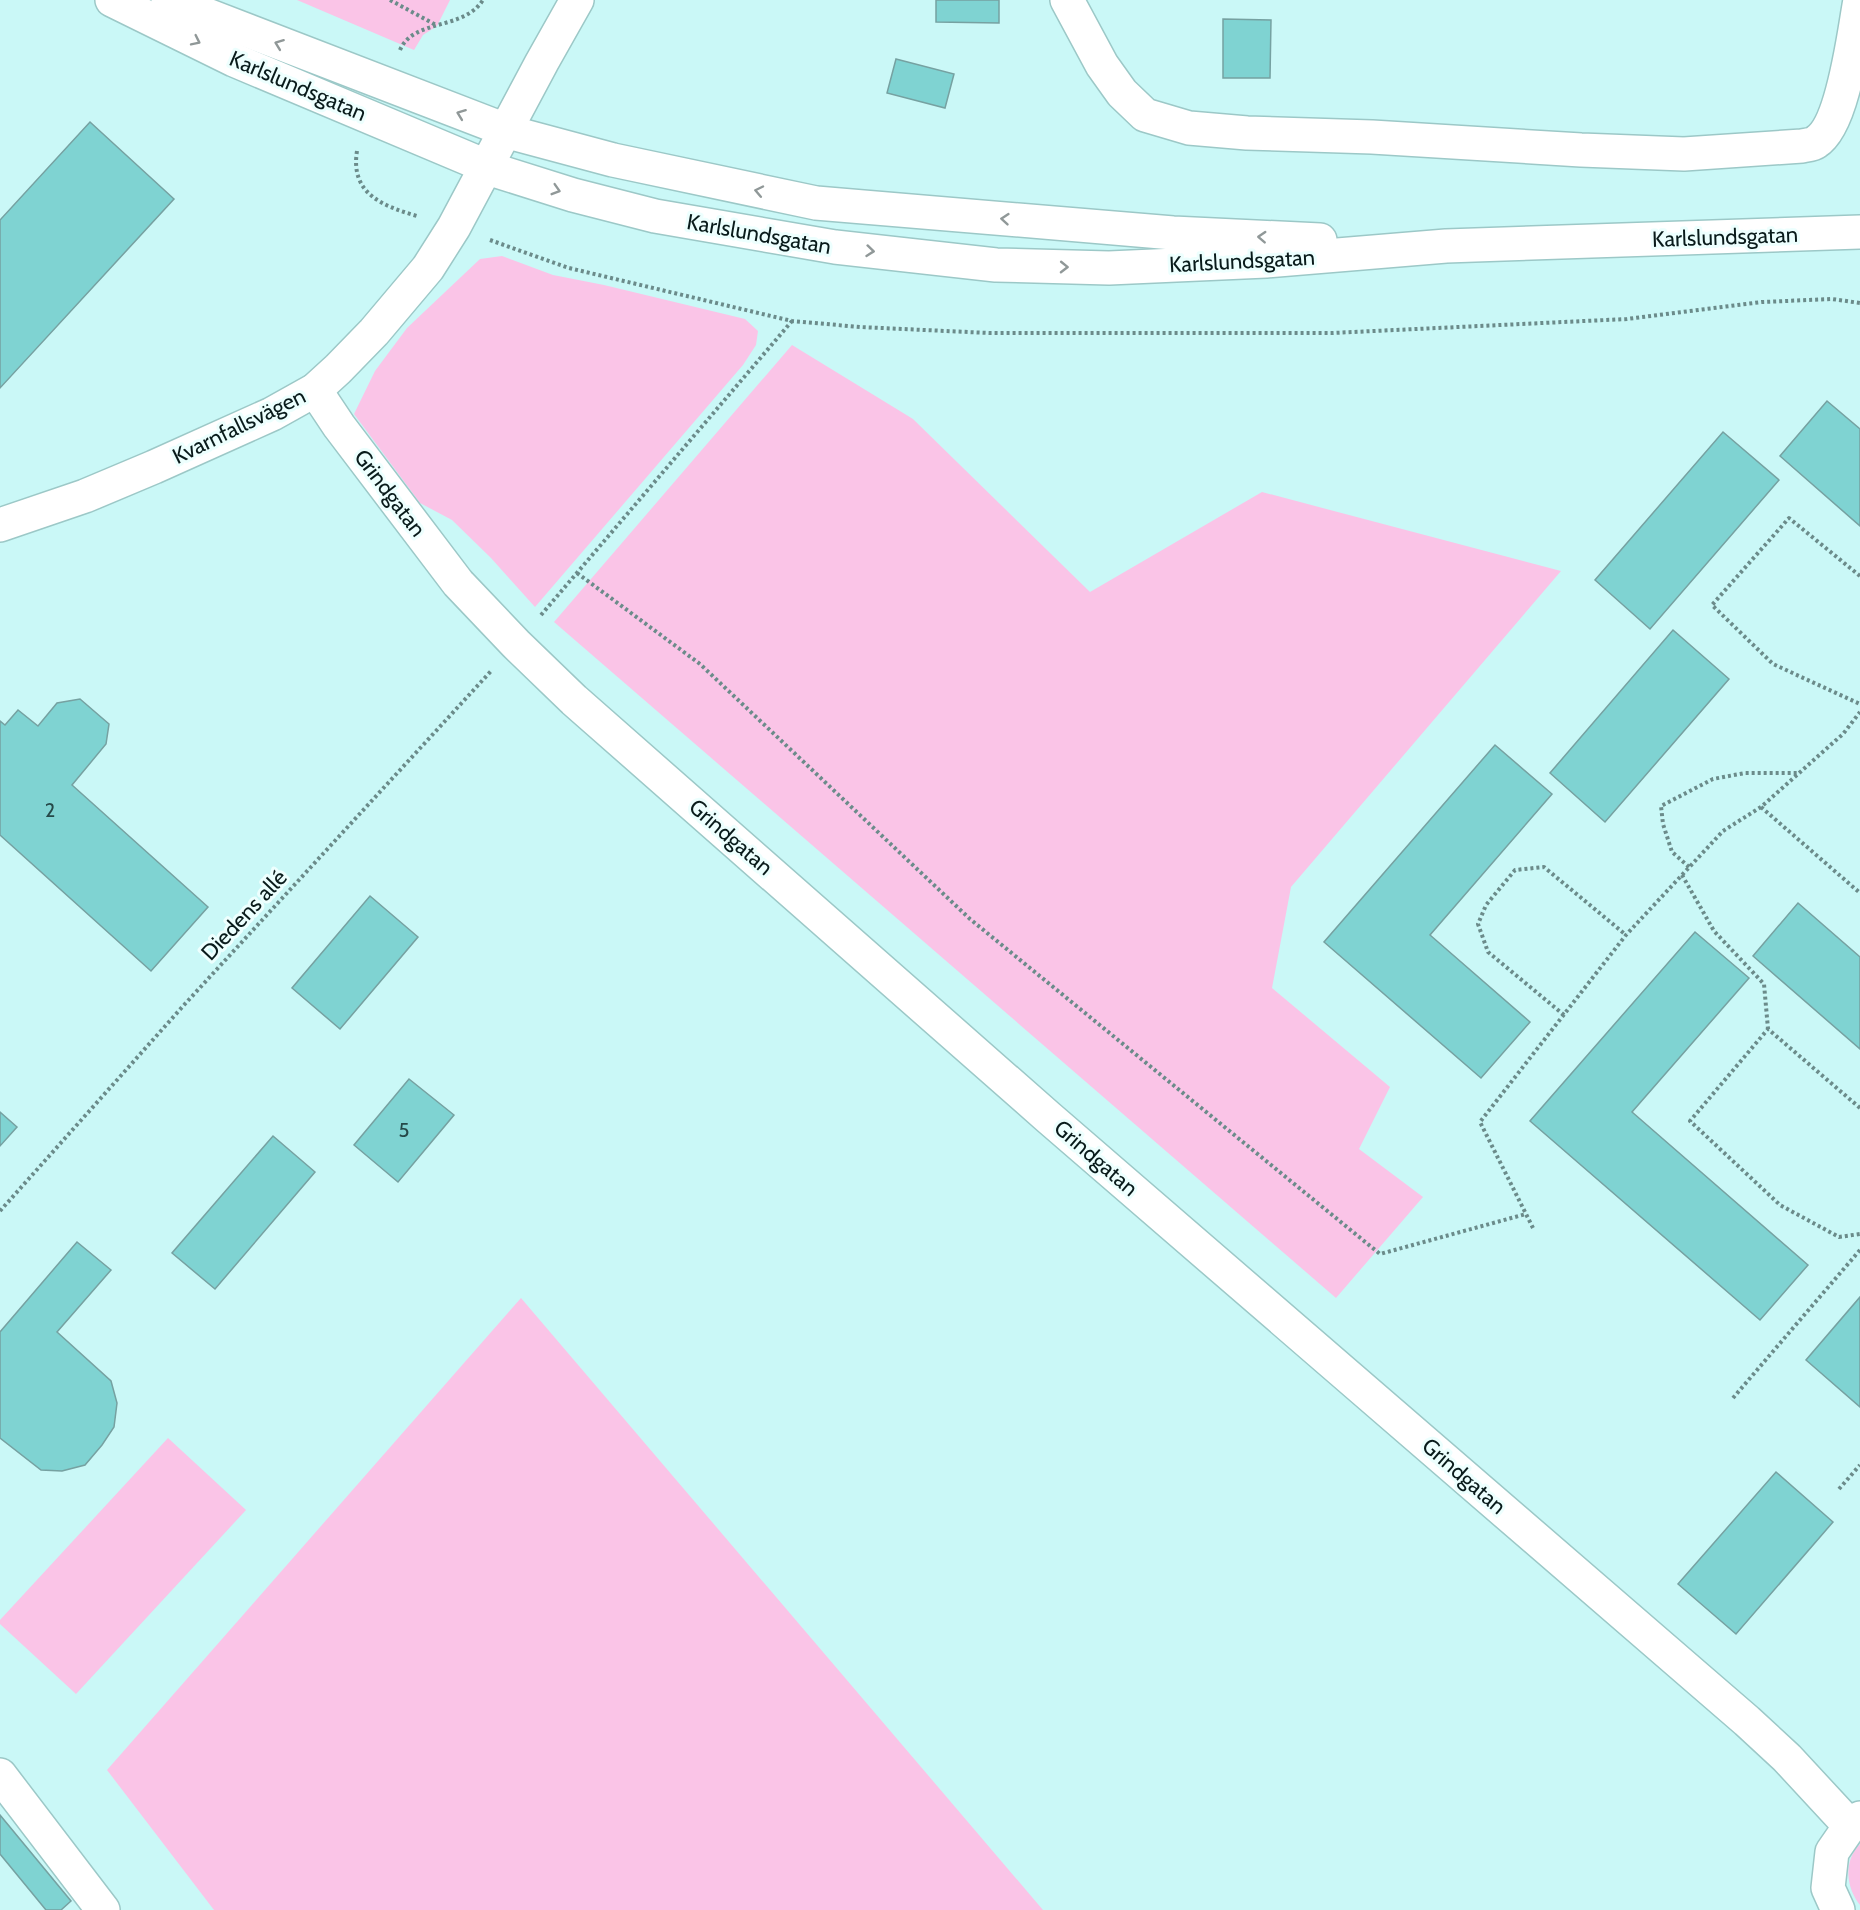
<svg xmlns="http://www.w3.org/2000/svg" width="1860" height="1910" font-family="Cabin,sans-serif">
<rect width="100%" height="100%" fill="#caf8f7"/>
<g fill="#fac4e7">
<polygon points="297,0 450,0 437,26 423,35 414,50"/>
<polygon points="502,256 553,275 604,285 745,319 758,331 756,345 743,365 535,607 491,558 452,520 420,503 354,414 375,371 407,328 480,259"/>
<polygon points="792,345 913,419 1090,592 1262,492 1561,571 1291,887 1272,988 1390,1087 1359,1149 1423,1197 1336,1298 554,622"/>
<polygon points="521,1298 1043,1910 214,1910 107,1770"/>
<polygon points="168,1438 246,1510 76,1694 0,1624 0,1620"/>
<path d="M1860,1844V1905C1846,1888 1843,1861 1860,1844Z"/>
</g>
<g fill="#7fd3d2" stroke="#76a1a1" stroke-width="1.5">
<polygon points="936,0 999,0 999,23 936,22"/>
<polygon points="1223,19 1271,20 1270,78 1223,78"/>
<polygon points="896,59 954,74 945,108 887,93"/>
<polygon points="90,122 174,199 0,388 0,220"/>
<polygon points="1827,401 1860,429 1860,526 1780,456"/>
<polygon points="1723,432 1779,480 1650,629 1595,580"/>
<polygon points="1673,630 1729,679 1605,822 1550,773"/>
<polygon points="80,699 109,724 106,744 72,785 208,907 151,971 0,835 0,721 5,725 18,710 38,726 57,703"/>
<polygon points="1495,745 1552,794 1430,935 1530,1022 1481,1078 1324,942"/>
<polygon points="370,896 418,937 340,1029 292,988"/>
<polygon points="1798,903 1860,957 1860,1049 1753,956"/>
<polygon points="1695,932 1749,978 1632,1112 1808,1265 1760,1320 1530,1121"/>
<polygon points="409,1079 454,1115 398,1182 354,1145"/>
<polygon points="0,1112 17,1127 0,1146"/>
<polygon points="273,1136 315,1172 215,1289 172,1253"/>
<polygon points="77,1242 111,1270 57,1332 111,1381 117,1403 114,1427 102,1445 85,1465 62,1471 41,1470 0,1438 0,1332"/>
<polygon points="1860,1297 1860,1407 1806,1360"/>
<polygon points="1776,1472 1833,1522 1736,1634 1678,1584"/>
<polygon points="0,1815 71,1901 61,1910 46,1910 0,1854"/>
</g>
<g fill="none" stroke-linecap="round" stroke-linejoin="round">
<defs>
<g id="minor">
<path d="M1067,0L1102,65L1122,93L1145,115L1189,128L1247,133L1372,137L1581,150L1684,154L1802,146C1806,145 1812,145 1816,142C1844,125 1854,32 1860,0"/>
<polyline points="315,390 339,426 458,583 516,644 574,700 1048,1117 1747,1721 1787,1758 1850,1826"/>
<polyline points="0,525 85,496 154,467 272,414 315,390 338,369 374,332 428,268 454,227 542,62 577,0"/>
<polyline points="0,1775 103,1910"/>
<polyline points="1838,1910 1828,1888 1832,1852 1850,1826 1860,1818"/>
</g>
<g id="major">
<polyline points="112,0 234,60 500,172 573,195 655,216 835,247 996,265 1109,268 1266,261 1446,246 1860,232"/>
<polyline points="168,0 516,134 613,160 816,203 1173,233 1320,240"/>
</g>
</defs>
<use href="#minor" stroke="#9cc8c7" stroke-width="36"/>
<use href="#major" stroke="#9cc8c7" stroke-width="36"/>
<g stroke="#6b8b8a" stroke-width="4" stroke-dasharray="3 3" stroke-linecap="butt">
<polyline points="390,0 436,25"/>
<path d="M400,50C414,18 463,31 483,0"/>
<path d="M357,151C350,194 383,206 417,216"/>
<polyline points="490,240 569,268 792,321 860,327 989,333 1332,333 1627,319 1762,302 1832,299 1860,303"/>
<polyline points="577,573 700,664 970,919 1380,1254 1526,1214"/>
<polyline points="1860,576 1789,518 1712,605 1773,664 1860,704"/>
<polyline points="541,615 792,321"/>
<polyline points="1761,807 1860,893"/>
<polyline points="1689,867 1672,852 1663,824 1661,806 1713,779 1745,773 1799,773"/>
<polyline points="1682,875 1714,931 1764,984 1768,1029"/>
<polyline points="1564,1015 1488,952 1478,924 1486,905 1515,870 1544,867 1626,935"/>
<polyline points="1860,1108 1768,1029 1690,1121 1780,1205 1839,1237 1860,1234"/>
<polyline points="0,1211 184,1005 492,670"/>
<polyline points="1533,1228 1480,1122 1626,935 1723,831 1761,807 1843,734 1860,712"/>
<polyline points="1733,1398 1860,1250"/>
<polyline points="1839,1489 1860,1465"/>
</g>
<use href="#minor" stroke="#fff" stroke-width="33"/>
<use href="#major" stroke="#fff" stroke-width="33"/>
</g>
<defs><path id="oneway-chevron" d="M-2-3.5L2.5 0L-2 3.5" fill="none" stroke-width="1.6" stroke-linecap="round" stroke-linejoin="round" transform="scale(1.5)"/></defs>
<g stroke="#909898">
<use href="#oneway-chevron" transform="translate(196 41) rotate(26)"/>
<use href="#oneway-chevron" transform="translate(279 44) rotate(-159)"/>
<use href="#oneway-chevron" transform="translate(461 114) rotate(-159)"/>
<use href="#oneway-chevron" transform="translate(556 190) rotate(17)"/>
<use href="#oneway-chevron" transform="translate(759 191) rotate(-168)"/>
<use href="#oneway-chevron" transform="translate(1005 219) rotate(-175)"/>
<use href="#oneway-chevron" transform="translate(1262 237) rotate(-177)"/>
<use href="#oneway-chevron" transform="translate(870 251) rotate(6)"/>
<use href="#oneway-chevron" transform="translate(1064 267) rotate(1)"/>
</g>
<g text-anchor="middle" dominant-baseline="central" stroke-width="6" stroke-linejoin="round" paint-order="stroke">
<g font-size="20" fill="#264949">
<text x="50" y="810">2</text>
<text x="404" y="1130">5</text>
</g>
<g font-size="22" fill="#091b1b" stroke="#edfffe">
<text transform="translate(298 86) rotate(23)">Karlslundsgatan</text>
<text transform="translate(759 234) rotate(10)">Karlslundsgatan</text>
<text transform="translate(1725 237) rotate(-2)">Karlslundsgatan</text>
<text transform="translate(1242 261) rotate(-3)">Karlslundsgatan</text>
<text transform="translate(239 426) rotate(-26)">Kvarnfallsvägen</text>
<text transform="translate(390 493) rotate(53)">Grindgatan</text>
<text transform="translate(731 837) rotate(41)">Grindgatan</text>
<text transform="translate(244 915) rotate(-47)">Diedens allé</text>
<text transform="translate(1096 1158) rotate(41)">Grindgatan</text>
<text transform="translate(1464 1476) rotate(41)">Grindgatan</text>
</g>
</g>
</svg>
